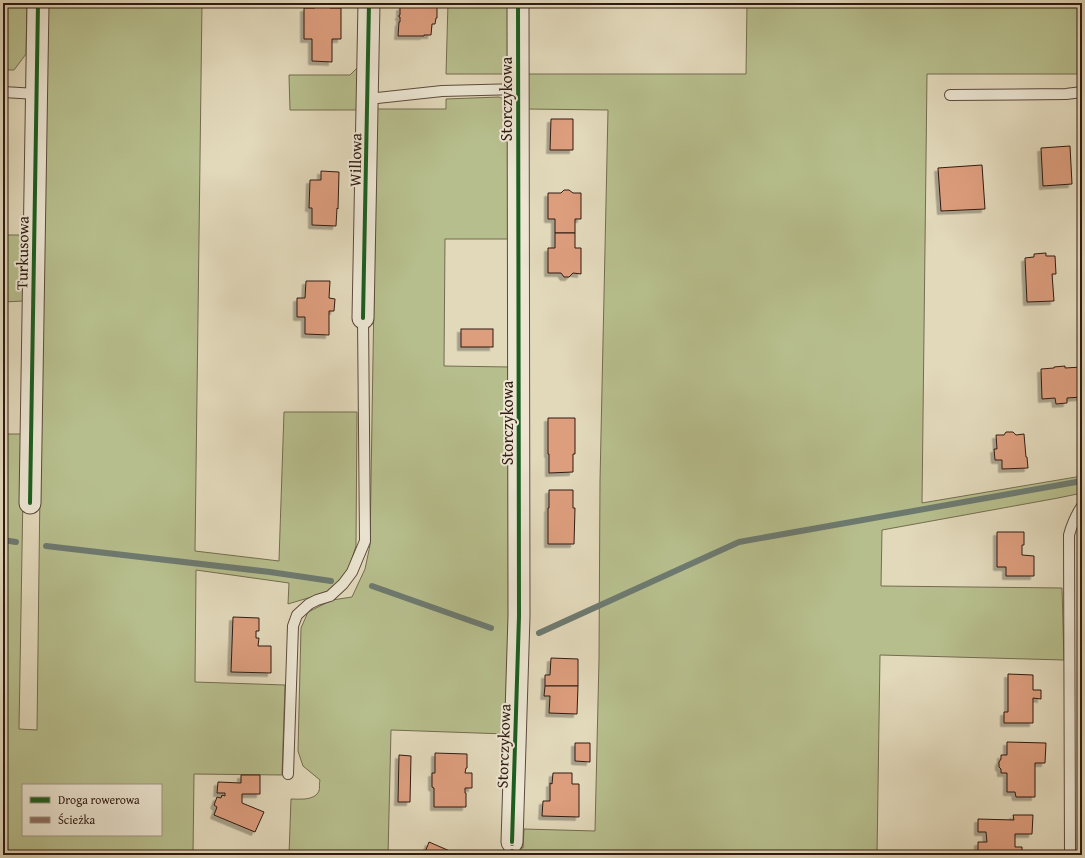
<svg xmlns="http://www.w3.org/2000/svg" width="1085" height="858" font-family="'Gentium Book Plus',serif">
<defs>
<filter id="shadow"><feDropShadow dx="-3.5" dy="3.5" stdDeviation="0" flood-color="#0004"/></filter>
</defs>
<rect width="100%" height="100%" fill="#e2d9bb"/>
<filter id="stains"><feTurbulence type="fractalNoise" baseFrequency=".005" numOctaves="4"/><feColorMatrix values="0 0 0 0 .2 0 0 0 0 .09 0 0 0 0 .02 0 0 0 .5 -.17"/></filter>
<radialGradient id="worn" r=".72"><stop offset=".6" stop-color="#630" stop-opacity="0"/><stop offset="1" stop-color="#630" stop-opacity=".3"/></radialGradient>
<g fill="#b7be8d" stroke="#746c4f" fill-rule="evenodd">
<polygon points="3,3 27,3 26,54 14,70 3,70"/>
<path d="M46,3H202L195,551L279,561L284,412H357L356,546L348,570L335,586L328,592L288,604L289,583L196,570L195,682L285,685L282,775L194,774L193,855H3V434H24L19,729L37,730ZM23,785H161V835H23Z"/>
<polygon points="448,3 513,3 512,74 446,74"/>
<polygon points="747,3 1082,3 1082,74 927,74 922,503 1082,476 1082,493 1058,498 882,530 881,586 1062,588 1064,660 880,655 877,855 506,855 506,847 523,848 524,829 595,831 599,659 600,481 608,110 526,109 526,74 746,74"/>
<polygon points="361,64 361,110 290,110 289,75 350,75"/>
<path d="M499,97L506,100L512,112V239H445L444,366L511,367L510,641L506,734L391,730L388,855H289L291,799C299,799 315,801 319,791C320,788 319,783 320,780L303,766L298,751L301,628L308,612L332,600L352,597L365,569L370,545L377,109H446V99Z"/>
<polygon points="3,235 25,235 24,301 3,302"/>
<polygon points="1079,653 1082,653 1082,855 1081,855"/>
</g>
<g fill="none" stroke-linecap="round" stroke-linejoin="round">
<g stroke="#6d7a70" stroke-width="6">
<polyline points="3,540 16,542"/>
<polyline points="46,546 270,572 331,581"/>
<polyline points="372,586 491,628"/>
<polyline points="539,633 739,542 1082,481"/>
</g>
</g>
<g fill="#dd9e7e" stroke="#301a11" filter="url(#shadow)">
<polygon points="403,3 434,3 434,7 437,7 437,18 436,18 435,24 432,24 431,35 424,35 424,36 398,36 399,22 400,22 400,17 399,17 399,15 400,15 400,7 403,7"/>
<polygon points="315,4 330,4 330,8 341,8 341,39 332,39 332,62 312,61 312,39 304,39 304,8 315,8"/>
<polygon points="551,119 573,119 573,150 550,150"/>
<polygon points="1070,146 1072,184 1043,186 1041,148"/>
<polygon points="982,165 985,209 941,211 938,168"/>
<polygon points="321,171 339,172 338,209 337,208 336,226 312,225 312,208 309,208 310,180 321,180"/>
<polygon points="564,190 569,190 573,193 581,193 581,219 575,219 575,233 555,233 555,219 548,219 548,193 561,193"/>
<polygon points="555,233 575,233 575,248 581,248 581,274 573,273 569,277 564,277 561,273 548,273 548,248 555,248"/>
<polygon points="1046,253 1046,256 1055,256 1056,274 1052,274 1054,301 1027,302 1025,258 1034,257 1034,254"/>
<polygon points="306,281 330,281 329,298 335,299 334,311 329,311 329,335 305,334 305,317 297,317 297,298 305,298"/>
<rect x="461" y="329" width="32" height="18"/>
<rect x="3" y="336" width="3" height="20"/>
<polygon points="1065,366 1065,368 1082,367 1082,397 1067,398 1067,403 1056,404 1055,398 1042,399 1041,369 1054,368 1054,367"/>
<polygon points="548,418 575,418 575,454 573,454 573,472 549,473 549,454 548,454"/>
<polygon points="1006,432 1013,432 1016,435 1024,434 1026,457 1027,457 1028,468 1002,469 1002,460 995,460 994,449 997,449 996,435 1004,435"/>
<polygon points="549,490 573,490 573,508 575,508 574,544 548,544 548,508 549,508"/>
<polygon points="997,532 1024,532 1024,545 1022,545 1022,555 1034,556 1034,576 1006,576 1006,567 997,567"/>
<polygon points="233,617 259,618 259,631 256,631 256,638 259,638 258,646 271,646 271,673 231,672"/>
<polygon points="551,658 578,659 578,686 545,686 545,675 550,675"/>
<polygon points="1008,674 1033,675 1033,690 1041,690 1041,699 1033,698 1033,723 1004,723 1004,712 1008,712"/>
<polygon points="545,686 578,686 577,714 549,713 550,696 544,696"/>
<polygon points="1007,742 1046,743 1045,763 1035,763 1035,797 1016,797 1015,792 1007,792 1007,773 1001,773 1001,769 999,767 999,762 1001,759 1001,755 1007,755"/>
<polygon points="575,743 590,743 590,762 575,761"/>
<polygon points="435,753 467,754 467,768 466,768 465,773 472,773 472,788 465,788 465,793 466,793 466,807 434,807 434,788 432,787 432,773 435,773"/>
<polygon points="399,755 411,756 410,802 398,802"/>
<polygon points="553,773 572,773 572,784 579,784 579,817 542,816 543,801 550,801 550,783 552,784"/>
<polygon points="241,775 260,775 260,794 242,794 242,803 264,812 255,832 214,815 217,807 214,805 217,797 221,798 222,795 225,796 225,793 217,793 218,782 241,783"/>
<polygon points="1013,815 1033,815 1032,834 1015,834 1015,847 1022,847 1022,855 978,855 978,842 987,842 986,832 978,832 978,819 1014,820"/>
<polygon points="429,842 459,855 424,855"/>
</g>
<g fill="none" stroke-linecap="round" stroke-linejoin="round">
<defs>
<g id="service">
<polyline points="3,92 37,94"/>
<polyline points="950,95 1066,94 1082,92"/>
<polyline points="368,99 442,91 518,89"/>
<polyline points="288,774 293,626 297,615 309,604 317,600 330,596 343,584 352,572 365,541 363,318"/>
<path d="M1070,855L1069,535C1072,524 1076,515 1082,506"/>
</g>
<g id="minor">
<polyline points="363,318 369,3"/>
<polyline points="30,503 38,3"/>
<polyline points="512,842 519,616 518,3"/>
</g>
</defs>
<use href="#service" stroke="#5c4a3c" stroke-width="12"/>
<use href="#minor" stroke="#5c4a3c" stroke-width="23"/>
<use href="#service" stroke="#ece6d3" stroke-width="10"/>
<use href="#minor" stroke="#ece6d3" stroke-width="21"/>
<polyline stroke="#8d6e63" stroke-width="3" stroke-dasharray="6 3" stroke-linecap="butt" points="512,855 512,842"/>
<defs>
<g id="cycleway">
<polyline points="363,318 369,3"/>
<polyline points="30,503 38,3"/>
<polyline points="512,842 519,616 518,3"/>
</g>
</defs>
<use href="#cycleway" stroke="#ece6d3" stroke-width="6"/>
<use href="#cycleway" stroke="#1b5e20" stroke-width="4"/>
</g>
<g text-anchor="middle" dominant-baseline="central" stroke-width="4" stroke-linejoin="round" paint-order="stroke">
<g font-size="16" fill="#301a11" stroke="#ece6d3">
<text transform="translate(506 99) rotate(-90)">Storczykowa</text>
<text transform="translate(355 160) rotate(-89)">Willowa</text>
<text transform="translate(22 253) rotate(-89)">Turkusowa</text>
<text transform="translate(507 423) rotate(-90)">Storczykowa</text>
<text transform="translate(503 746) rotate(-88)">Storczykowa</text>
</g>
</g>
<rect width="1085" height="858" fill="none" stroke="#e2d9bb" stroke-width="16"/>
<rect x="4" y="4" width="1077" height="850" fill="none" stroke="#301a11" stroke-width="2"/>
<rect x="8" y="8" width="1069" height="842" fill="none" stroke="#301a11"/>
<rect x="22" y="784" width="140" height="52" fill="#ece6d3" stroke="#a19485"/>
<rect x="30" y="797" width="20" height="6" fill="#1b5e20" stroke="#a19485"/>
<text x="58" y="804" font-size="12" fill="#301a11">Droga rowerowa</text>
<rect x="30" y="817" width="20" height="6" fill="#8d6e63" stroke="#a19485"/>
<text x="58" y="824" font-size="12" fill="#301a11">Ścieżka</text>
<rect width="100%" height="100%" filter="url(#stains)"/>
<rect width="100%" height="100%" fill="url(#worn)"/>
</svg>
